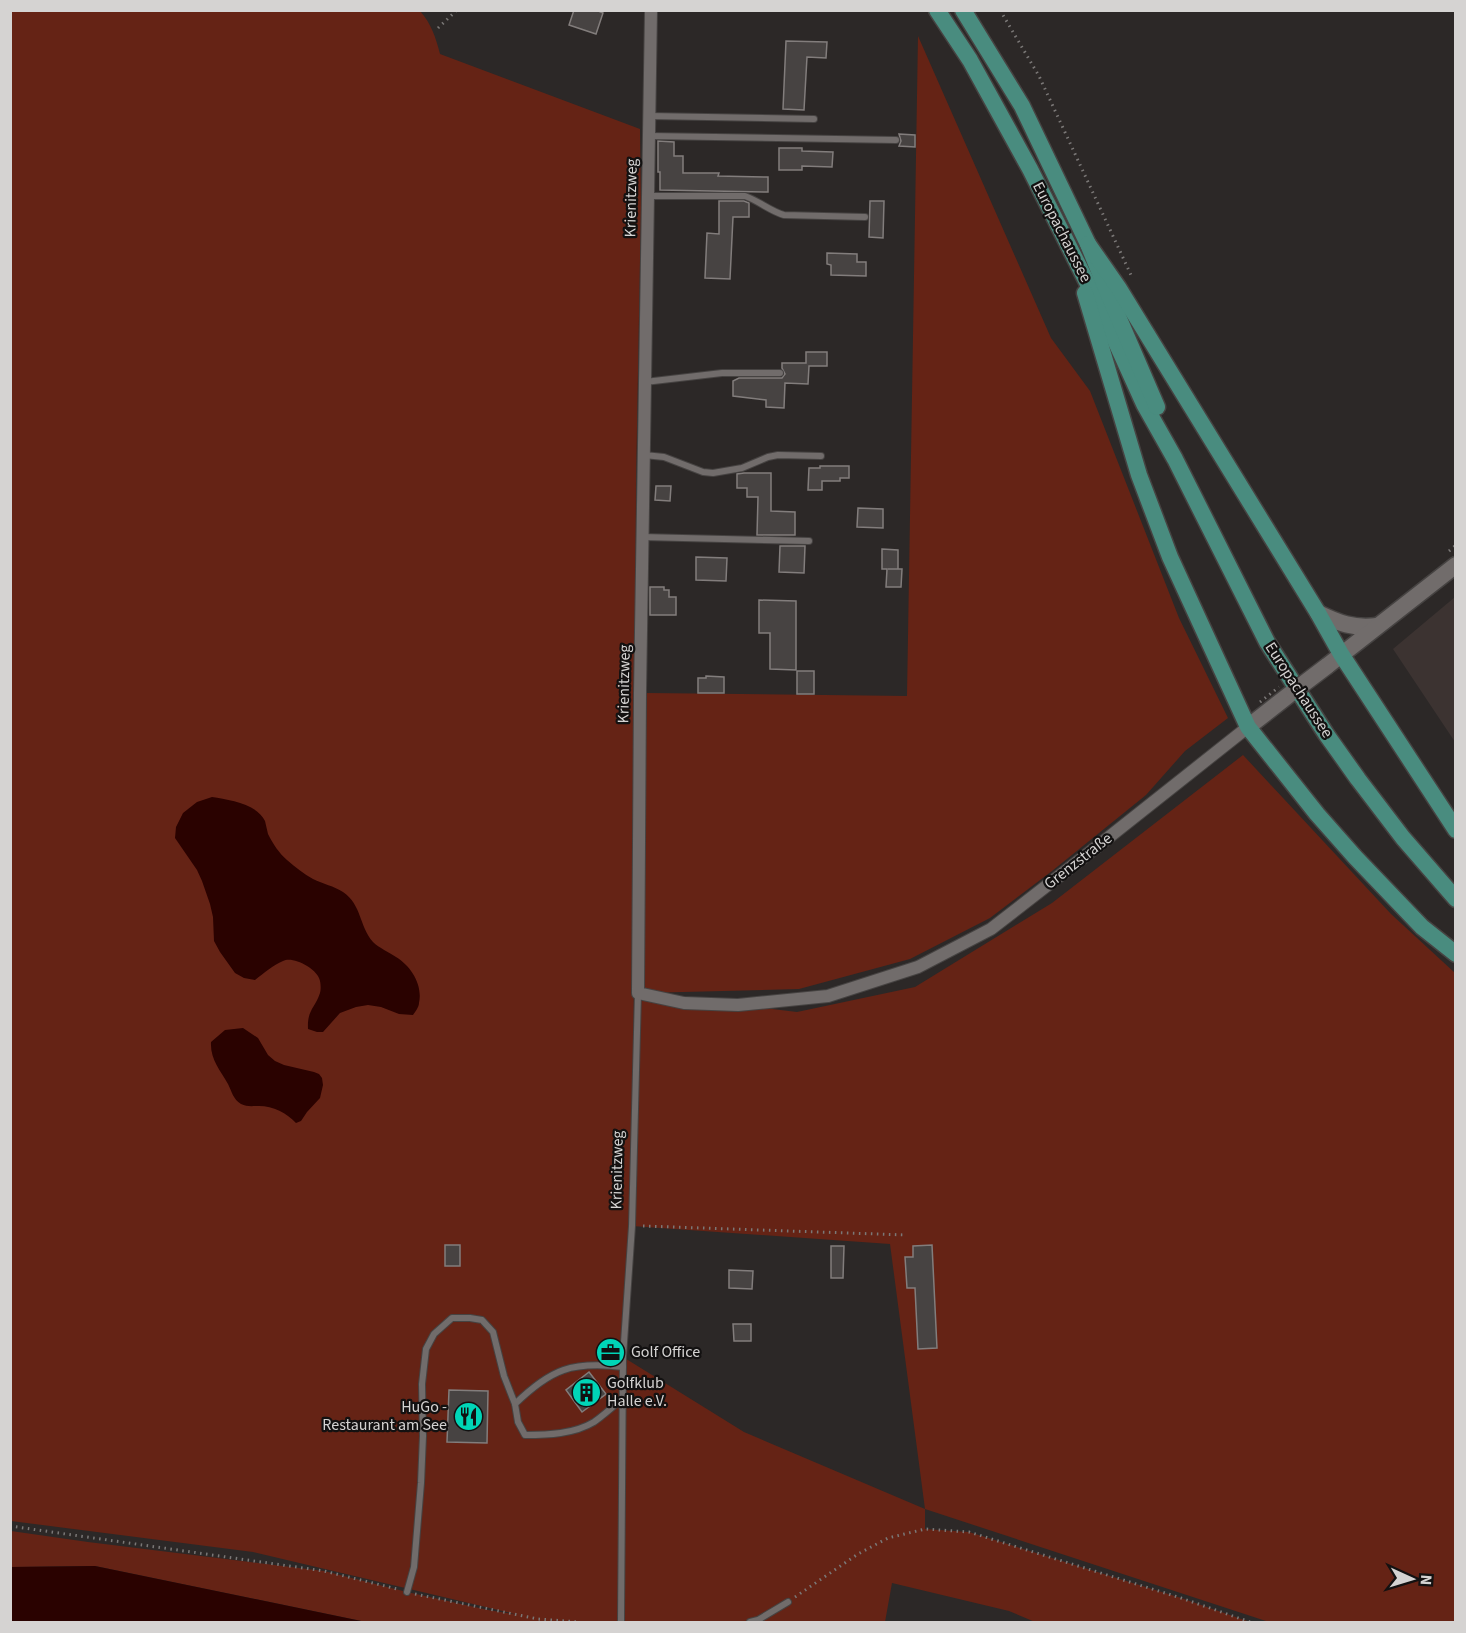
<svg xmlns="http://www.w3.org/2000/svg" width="1466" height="1633" font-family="'Source Sans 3',sans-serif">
<rect width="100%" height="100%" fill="#2c2827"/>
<polygon fill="#3c3331" points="1455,597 1455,742 1393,649"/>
<path fill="#652315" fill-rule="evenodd" d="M11,11H420C431,23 436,38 440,54L640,129L641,207L636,481L633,1180L647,693L907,696L918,36L1051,338L1090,391L1179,618L1228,718L1185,751L1146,795L1052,871L990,918L910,959L799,989L642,993L797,1012L915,987L1052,903L1243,755L1391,914L1455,973V1622H1269L925,1509V1529L969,1532L1181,1598L1250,1622H1035L1009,1611L892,1583L885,1622H366L95,1566L11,1567V1531L88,1542L324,1571L407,1592L488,1610L519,1615L253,1552L11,1521ZM632,1226L890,1244L925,1509L744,1432L623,1357Z"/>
<g fill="#2a0200">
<path d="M212,797C229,800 256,803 265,821C266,825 267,830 268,834C273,844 279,853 287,860C295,867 304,874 313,879C323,884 334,886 343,892C362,905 359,926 373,942C379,948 389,952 396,957C411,966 423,985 419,1003C419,1007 415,1012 413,1015L399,1014L381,1007L368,1005L356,1007L340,1013L323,1032H317L308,1029C307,1010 315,1008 320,993C321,990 321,982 319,978C315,968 293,956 283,961C273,965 264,973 255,980L244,978L235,973L220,952L214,941L213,917L210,904L202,881L197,870L175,838L176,827L183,813L197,802Z"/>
<path d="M243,1028L258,1038L268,1055L275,1061L284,1065L314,1072L319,1074L322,1078L323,1085L320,1098L307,1112L301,1121L296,1123C287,1113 273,1106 259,1106C252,1106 247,1107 241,1104C233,1099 232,1092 228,1084C220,1070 210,1059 211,1042L225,1030Z"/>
<polygon points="95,1566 366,1622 11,1622 11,1567"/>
</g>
<g fill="#474342" stroke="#827d7c" stroke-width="1.5">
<polygon points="574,10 596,10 603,13 596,34 569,25"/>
<polygon points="786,41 827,42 826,58 807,57 804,110 783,109"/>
<polygon points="899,134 915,135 915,147 899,146 901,141"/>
<polygon points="658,141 674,142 674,156 683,156 683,173 719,173 718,176 768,177 768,192 660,190 660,172 658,172"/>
<polygon points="779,148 802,148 802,151 833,152 832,167 802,166 802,170 779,170"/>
<polygon points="719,201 744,201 749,203 749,217 733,217 730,279 705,278 707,233 719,234"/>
<polygon points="870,201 884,201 883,238 869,237"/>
<polygon points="827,253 857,254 857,262 866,262 866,276 831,275 831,265 827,264"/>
<polygon points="806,352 827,352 827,366 809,366 808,384 785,383 784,408 766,407 766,400 733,396 733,381 739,378 782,378 785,374 782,368 782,363 806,363"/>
<polygon points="820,466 849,466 849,478 840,478 840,481 822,481 822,490 808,490 809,468 820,468"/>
<polygon points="744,473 771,473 771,511 795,512 795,535 757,535 758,497 747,497 747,488 737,488 737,474"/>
<polygon points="656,486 671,486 670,501 655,500"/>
<polygon points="858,508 883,509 883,528 857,527"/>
<polygon points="780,546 805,546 804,573 779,572"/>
<polygon points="882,549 898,550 898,569 888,569 902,569 901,587 886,587 887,569 882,569"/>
<polygon points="696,557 727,558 726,581 696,580"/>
<polygon points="650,587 664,587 664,590 669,590 669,597 676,597 676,615 650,615"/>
<polygon points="759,600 796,601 796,670 770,669 770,633 759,633"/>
<rect x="797" y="671" width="17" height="23"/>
<polygon points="706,676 724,677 724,693 698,693 698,678 706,678"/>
<rect x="445" y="1245" width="15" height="21"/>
<polygon points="932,1245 937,1348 918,1349 915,1288 907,1288 905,1257 913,1257 913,1246"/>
<polygon points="831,1246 844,1246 843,1278 831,1278"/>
<polygon points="729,1270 753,1271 752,1289 729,1288"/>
<polygon points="733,1324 751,1324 751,1341 734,1341"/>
<polygon points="589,1372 606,1394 582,1412 566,1390"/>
<polygon points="449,1390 488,1391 487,1443 447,1442"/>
</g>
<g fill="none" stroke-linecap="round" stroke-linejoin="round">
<defs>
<g id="service">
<polyline points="649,116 814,119"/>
<polyline points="649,136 896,140"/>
<path d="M648,196H745C759,201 770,211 784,215L865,217"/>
<polyline points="645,382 722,373 780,373"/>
<polyline points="644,455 664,457 703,472 713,473 742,468 768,457 778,455 821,456"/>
<polyline points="642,537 809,541"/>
<path d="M623,1367C572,1361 551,1369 515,1404L518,1422L525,1435C548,1435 574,1434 594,1422C604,1415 614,1406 623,1398"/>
<polyline points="407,1592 414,1567 421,1483 423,1436 422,1384 426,1349 434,1334 452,1318 470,1318 482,1320 493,1332 504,1376 515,1404"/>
<polyline points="621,1622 623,1357 632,1226 638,993"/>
<polyline points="750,1622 758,1620 788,1602"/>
</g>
<polyline id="minor" points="651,10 640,693 638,993 684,1003 738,1005 828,996 918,967 991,929 1094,849 1248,727"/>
<g id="tertiary">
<path d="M1318,613C1338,623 1354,629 1377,626"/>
<polyline points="1327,666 1456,565"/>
<polyline points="1248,727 1294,691"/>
</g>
<g id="primary">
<polyline points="937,10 970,60 1030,169 1104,316 1144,404 1175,459 1267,642 1326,734 1358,779 1403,838 1456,899"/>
<polyline points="963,10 1022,106 1088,244 1108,293 1157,407"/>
<polyline points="1088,244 1118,287 1318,613 1341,654 1456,830"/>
<polyline points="1085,293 1139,475 1170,557 1248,727 1317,814 1355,857 1422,927 1456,954"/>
</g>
</defs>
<use href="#service" stroke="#464342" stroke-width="8"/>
<use href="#minor" stroke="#464342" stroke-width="14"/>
<use href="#tertiary" stroke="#464342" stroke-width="19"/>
<use href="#primary" stroke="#464342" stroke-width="19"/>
<g stroke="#7b7877" stroke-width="3" stroke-dasharray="1.5 4.5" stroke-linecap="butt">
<polyline points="1000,10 1039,76 1131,275"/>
<polyline points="438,28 457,10"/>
<polyline points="1449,551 1456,545"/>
<polyline points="643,1226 906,1235"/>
<polyline points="10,1526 324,1571 397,1589"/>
<polyline points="415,1594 538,1619 579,1622"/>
<polyline points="795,1597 858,1554 888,1538 925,1529 969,1532 1181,1598 1250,1622"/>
</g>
<use href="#service" stroke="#716c6b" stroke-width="6"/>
<use href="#minor" stroke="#716c6b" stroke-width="12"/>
<use href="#tertiary" stroke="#716c6b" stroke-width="16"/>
<use href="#primary" stroke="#498c7f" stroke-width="16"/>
<defs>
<polyline id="tertiary-bridge" points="1294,691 1327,666"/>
</defs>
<use href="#tertiary-bridge" stroke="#464342" stroke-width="19" stroke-linecap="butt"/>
<polyline stroke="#7b7877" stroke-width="3" stroke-dasharray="1.5 4.5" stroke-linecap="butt" points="1260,702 1279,687"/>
<use href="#tertiary-bridge" stroke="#716c6b" stroke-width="16"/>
</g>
<defs>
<symbol id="office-disc" viewBox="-11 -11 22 22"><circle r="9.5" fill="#00d5b7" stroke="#131111"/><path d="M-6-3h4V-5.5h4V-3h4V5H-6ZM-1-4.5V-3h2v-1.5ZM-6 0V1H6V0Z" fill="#111"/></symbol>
<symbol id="building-disc" viewBox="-11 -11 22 22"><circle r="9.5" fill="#00d5b7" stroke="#131111"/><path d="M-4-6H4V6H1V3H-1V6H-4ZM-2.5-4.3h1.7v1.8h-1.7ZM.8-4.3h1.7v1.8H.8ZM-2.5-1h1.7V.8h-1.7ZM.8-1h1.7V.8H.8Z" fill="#111"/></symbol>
<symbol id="restaurant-disc" viewBox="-11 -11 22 22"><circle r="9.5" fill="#00d5b7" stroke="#131111"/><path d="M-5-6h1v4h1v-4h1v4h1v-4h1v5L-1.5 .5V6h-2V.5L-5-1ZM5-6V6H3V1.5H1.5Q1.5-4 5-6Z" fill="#111"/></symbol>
</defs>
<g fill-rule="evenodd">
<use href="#office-disc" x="594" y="1336" width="33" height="33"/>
<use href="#building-disc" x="570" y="1376" width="33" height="33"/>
<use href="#restaurant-disc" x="452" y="1400" width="33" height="33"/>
</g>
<g text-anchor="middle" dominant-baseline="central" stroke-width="4.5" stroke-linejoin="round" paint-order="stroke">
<g font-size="16" fill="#d5d3d2" stroke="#131111">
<text transform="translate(631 198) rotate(-89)">Krienitzweg</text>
<text transform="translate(1062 232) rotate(63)">Europachaussee</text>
<text transform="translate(624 684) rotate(-89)">Krienitzweg</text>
<text transform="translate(1299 690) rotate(57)">Europachaussee</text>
<text transform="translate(1078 861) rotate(-38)">Grenzstraße</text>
<text transform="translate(617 1170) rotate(-89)">Krienitzweg</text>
</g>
<g font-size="16" fill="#d5d3d2" stroke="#131111" text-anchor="start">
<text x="631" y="1352">Golf Office</text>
<text x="607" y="1383">Golfklub<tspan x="607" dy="18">Halle e.V.</tspan></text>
<text x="447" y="1407" text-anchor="end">HuGo -<tspan x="447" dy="18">Restaurant am See</tspan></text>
</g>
</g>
<rect width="1466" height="1633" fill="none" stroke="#d5d3d2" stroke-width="24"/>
<g transform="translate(1412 1579) rotate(94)" stroke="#131111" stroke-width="4.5" paint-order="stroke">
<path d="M0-4.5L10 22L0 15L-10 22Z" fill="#d5d3d2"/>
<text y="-9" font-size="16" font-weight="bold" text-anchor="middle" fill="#d5d3d2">N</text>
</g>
</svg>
